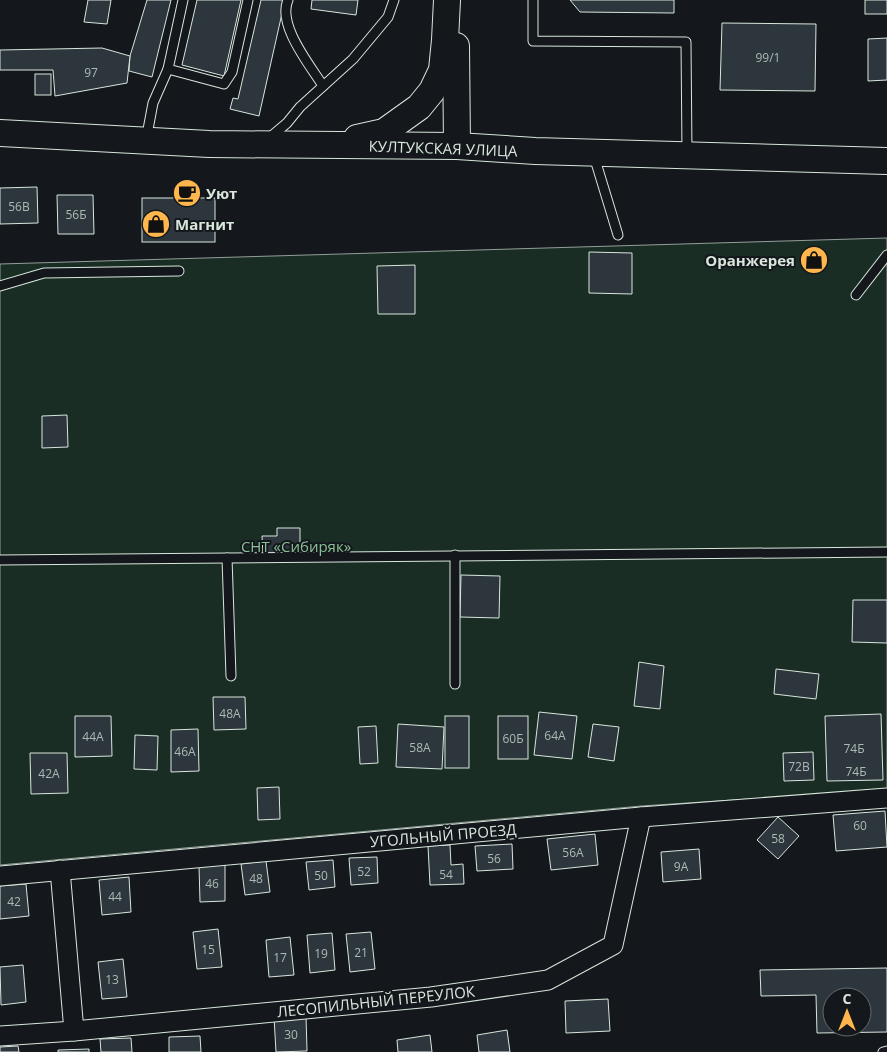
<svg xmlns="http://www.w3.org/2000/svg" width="887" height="1052" font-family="'Open Sans',sans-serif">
<rect width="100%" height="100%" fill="#14181c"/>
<polygon fill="#1a2d24" stroke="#939e99" points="887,238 887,790 641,806 0,865 0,264"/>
<g fill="#2c363c" stroke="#d8e6dc" fill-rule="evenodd">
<polygon points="88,0 111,0 107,24 84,22"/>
<polygon points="147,0 171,0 152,77 129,71 130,56"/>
<polygon points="197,0 241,0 224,76 182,65"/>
<polygon points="261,0 285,0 259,116 230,109 233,98 238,99"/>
<polygon points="312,0 358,0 356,15 311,9"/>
<polygon points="570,0 674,0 674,13 580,12"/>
<rect x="865" y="0" width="22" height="14"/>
<polygon points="722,23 816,24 815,91 720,90"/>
<polygon points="887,38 887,80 868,81 868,39"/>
<polygon points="102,48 130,56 127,83 55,96 53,70 0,70 0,50"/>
<rect x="35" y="74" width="16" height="21"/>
<polygon points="37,187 38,223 0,224 0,188"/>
<polygon points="57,195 93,195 94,234 58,234"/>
<rect x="142" y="198" width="73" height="44"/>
<polygon points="589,252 632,253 632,294 589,293"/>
<polygon points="415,265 415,314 378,314 377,266"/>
<polygon points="67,415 68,447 42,448 42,416"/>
<polygon points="277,528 300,528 300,554 263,554 262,536 277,536"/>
<polygon points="461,575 500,576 499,618 460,617"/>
<polygon points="853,600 887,600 887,643 852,642"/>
<polygon points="639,662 664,666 660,709 634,706"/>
<polygon points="776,669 819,674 816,699 774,694"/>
<polygon points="213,697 245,697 246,729 214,730"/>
<polygon points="539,712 577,716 572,759 534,755"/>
<polygon points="881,714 883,780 827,781 825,716"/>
<polygon points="75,716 111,716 112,756 75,757"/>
<rect x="445" y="716" width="24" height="52"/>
<rect x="498" y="716" width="30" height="43"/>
<polygon points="398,724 444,727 442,769 396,767"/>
<polygon points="593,724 619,727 614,761 588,757"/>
<polygon points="376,726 378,763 360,764 358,727"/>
<polygon points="198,729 199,771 171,772 171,730"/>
<polygon points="135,735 158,736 157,770 134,769"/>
<polygon points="813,752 814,780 784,781 783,753"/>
<polygon points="30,753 67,753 68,793 31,794"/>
<polygon points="279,787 280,819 258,820 257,788"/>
<polygon points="885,811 887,847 836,851 833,815"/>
<polygon points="778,817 799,836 778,859 757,840"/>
<polygon points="595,834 598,865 551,870 547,839"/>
<polygon points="512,844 513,869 477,871 475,846"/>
<polygon points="450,845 451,865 463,864 464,884 430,885 428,846"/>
<polygon points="699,849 701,879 663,882 661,852"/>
<polygon points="377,857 378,883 351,885 349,858"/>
<polygon points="333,860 335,887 309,890 306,862"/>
<polygon points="266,861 270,892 245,895 241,864"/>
<polygon points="225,865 225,901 200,902 199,866"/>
<polygon points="129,877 131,912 102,915 99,880"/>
<polygon points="26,884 29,916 0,919 0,886"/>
<polygon points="218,929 222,967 197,969 193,932"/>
<polygon points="371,932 375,969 350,972 346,934"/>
<polygon points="332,933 335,970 310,973 307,935"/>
<polygon points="290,937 294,975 269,977 266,940"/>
<polygon points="123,959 127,997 102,999 98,962"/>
<polygon points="23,965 26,1002 1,1005 0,967"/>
<path d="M887,968V1032L817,1033L816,995L761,996L760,970ZM832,997H862V1027H832Z"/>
<polygon points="608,999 610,1031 566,1033 565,1001"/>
<polygon points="306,1016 307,1051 276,1052 274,1017"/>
<polygon points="507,1030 510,1052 479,1052 477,1035"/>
<polygon points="430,1035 432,1052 398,1052 397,1040"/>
<polygon points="200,1036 201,1052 169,1052 169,1037"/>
<polygon points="131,1038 132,1052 101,1052 100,1039"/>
<polygon points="18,1046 19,1052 0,1052 0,1047"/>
<polygon points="89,1049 89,1052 58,1052 58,1050"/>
</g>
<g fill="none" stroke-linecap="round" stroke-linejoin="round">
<defs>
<g id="lane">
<polyline points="183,0 168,69 224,84 232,72 248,0"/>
<path d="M288,0C277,25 310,65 323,86"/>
<polyline points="533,0 533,41 686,42 687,153"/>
<polyline points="268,139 287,123 300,107 353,59 388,17 394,0"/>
<polyline points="146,140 153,103 168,69"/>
<polyline points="594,156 618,235"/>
<polyline points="0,286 44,273 179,271"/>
<polyline points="856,295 887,255"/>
<polyline points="455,555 455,684"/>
<polyline points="227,558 231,676"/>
<polyline points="0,560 887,552"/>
<polyline points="883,1052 887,1051"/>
</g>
<g id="street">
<polyline points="60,870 74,1031"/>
<polyline points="0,876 641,817 887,798"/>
<polyline points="0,1036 74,1031 431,997 548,980 613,945 641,817"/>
</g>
<g id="secondary">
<polyline points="456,46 457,146"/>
<polyline points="0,133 209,144 457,146 535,151 887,161"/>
<polyline points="357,138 384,132 419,107 432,91 442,70 445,40 447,0"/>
</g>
</defs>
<use href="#lane" stroke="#d8e6dc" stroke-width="11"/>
<use href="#street" stroke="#d8e6dc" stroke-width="21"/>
<use href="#secondary" stroke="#d8e6dc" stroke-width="28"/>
<use href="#lane" stroke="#14181c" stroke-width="9"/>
<use href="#street" stroke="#14181c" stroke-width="19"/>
<use href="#secondary" stroke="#14181c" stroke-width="26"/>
</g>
<defs>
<symbol id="cafe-disc" viewBox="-11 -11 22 22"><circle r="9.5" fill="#ffb74d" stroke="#14181c"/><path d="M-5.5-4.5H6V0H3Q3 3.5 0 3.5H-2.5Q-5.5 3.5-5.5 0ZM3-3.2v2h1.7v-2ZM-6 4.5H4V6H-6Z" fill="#111"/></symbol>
<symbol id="shop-disc" viewBox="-11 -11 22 22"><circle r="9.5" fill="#ffb74d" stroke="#14181c"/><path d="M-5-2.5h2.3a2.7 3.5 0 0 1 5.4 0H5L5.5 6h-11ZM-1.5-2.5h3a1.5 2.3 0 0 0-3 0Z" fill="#111"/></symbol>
</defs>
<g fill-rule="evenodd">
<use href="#cafe-disc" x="171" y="177" width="32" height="32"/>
<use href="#shop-disc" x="140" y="208" width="32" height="32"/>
<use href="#shop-disc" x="798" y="244" width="32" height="32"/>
</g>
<g text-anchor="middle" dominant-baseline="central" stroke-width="4" stroke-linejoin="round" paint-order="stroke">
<g font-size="12" fill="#adbab4">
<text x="768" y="57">99/1</text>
<text x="91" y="72">97</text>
<text x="19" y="206">56В</text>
<text x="76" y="214">56Б</text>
<text x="230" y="713">48А</text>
<text x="555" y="735">64А</text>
<text x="93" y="736">44А</text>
<text x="513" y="738">60Б</text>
<text x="420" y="747">58А</text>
<text x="854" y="748">74Б</text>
<text x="185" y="751">46А</text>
<text x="799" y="766">72В</text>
<text x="856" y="771">74Б</text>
<text x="49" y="773">42А</text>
<text x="860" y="825">60</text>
<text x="778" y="838">58</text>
<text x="573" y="852">56А</text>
<text x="494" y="858">56</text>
<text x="681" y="866">9А</text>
<text x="364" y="871">52</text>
<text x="446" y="874">54</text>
<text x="321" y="875">50</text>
<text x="256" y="878">48</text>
<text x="212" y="883">46</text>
<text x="115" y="896">44</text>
<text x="14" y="901">42</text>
<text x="208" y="949">15</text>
<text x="361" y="952">21</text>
<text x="321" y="953">19</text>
<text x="280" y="957">17</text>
<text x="112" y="979">13</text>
<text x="291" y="1034">30</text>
</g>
<g font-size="15" fill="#d8e6dc" stroke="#14181c">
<text transform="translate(443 148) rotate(2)">КУЛТУКСКАЯ УЛИЦА</text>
<text transform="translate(443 835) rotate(-5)">УГОЛЬНЫЙ ПРОЕЗД</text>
<text transform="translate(376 1001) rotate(-6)">ЛЕСОПИЛЬНЫЙ ПЕРЕУЛОК</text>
</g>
<g font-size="15" font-weight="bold" fill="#d8e6dc" stroke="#14181c" text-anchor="start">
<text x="206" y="193">Уют</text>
<text x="175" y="224">Магнит</text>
<text x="795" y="260" text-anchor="end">Оранжерея</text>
</g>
<g font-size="15" fill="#8ac095" stroke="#14181c">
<text x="296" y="546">СНТ «Сибиряк»</text>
</g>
</g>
<g transform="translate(847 1012)"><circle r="24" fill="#14181c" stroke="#626a69"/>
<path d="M0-4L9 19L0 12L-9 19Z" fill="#ffb74d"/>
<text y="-8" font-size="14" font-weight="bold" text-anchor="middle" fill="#d8e6dc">С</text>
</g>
</svg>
